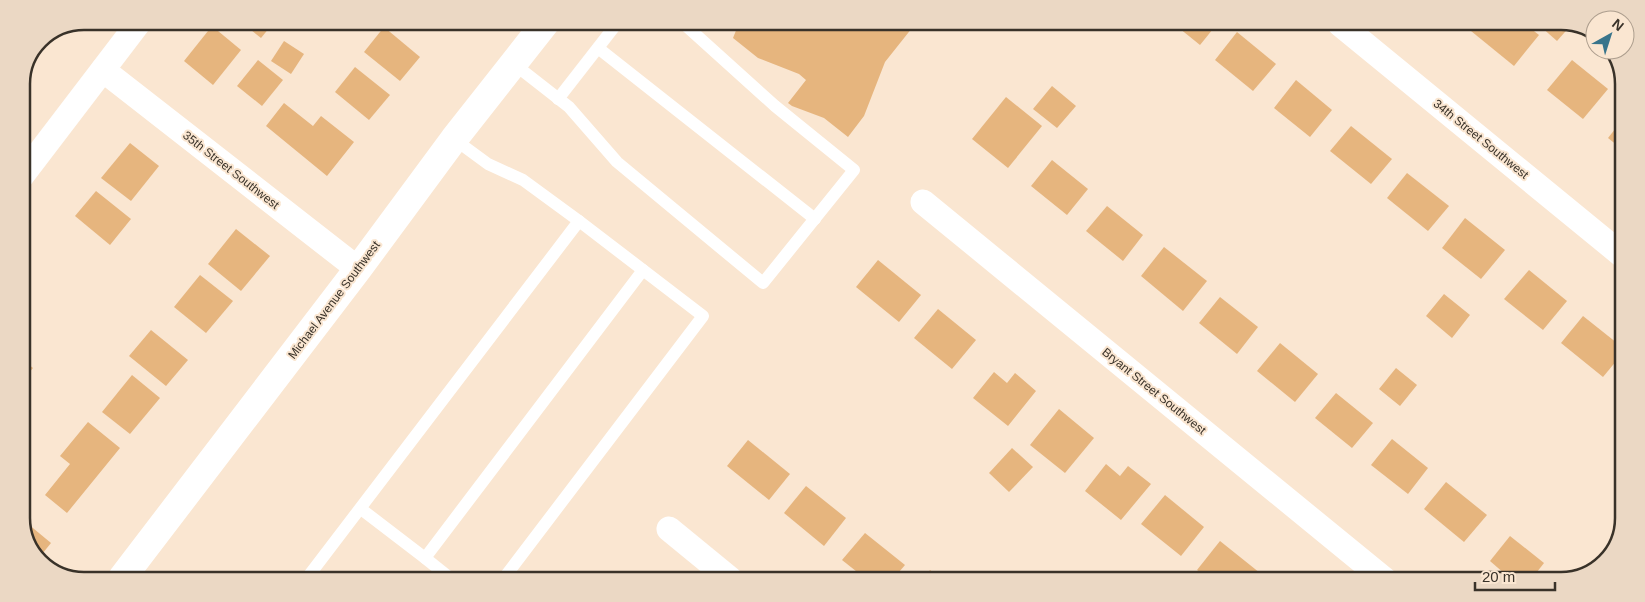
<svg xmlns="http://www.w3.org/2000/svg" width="1645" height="602" font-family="Arial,sans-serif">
<rect width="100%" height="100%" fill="#fae6d1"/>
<g fill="#e6b57e">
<polygon points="241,22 274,22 261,38"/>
<polygon points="739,23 916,23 885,62 864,116 848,137 824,118 792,106 788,103 806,80 799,74 758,58 733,38"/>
<polygon points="1174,24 1217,24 1200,45"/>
<polygon points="1476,24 1525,24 1539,35 1514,66 1471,31"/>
<polygon points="1542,24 1572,24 1557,41 1540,26"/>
<polygon points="212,26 241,50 213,85 184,61"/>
<polygon points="384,27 420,57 400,81 364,52"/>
<polygon points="1237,32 1276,64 1253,91 1215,60"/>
<polygon points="284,41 304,54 291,74 271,61"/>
<polygon points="258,60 283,80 262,106 237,86"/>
<polygon points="1572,60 1608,89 1583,119 1547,90"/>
<polygon points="355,67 390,95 369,120 335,92"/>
<polygon points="1296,80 1332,110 1310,137 1274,108"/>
<polygon points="1052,86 1076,106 1057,128 1033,109"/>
<polygon points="1006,97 1042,126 1008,168 972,139"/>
<polygon points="284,103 313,126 321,116 354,142 327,176 266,126"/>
<polygon points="1623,119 1623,150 1608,138"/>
<polygon points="1351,126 1392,159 1371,184 1330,151"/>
<polygon points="130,143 159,166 131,201 101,178"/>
<polygon points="1052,160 1088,189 1067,215 1031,186"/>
<polygon points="1407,173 1449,206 1428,231 1387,198"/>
<polygon points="96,191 131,219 110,245 75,216"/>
<polygon points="1107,206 1143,235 1123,261 1086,231"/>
<polygon points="1465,218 1505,250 1481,279 1442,248"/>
<polygon points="236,229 270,256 241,291 208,264"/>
<polygon points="1164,247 1207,281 1183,311 1141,276"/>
<polygon points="878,260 921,295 899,322 856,287"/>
<polygon points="1529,270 1567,301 1543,330 1504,299"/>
<polygon points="200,275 233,301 206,333 174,307"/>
<polygon points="1444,294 1470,315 1452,338 1426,316"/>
<polygon points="1220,297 1258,327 1237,354 1199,323"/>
<polygon points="938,309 976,340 952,369 914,338"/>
<polygon points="1583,316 1622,347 1622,354 1603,377 1561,343"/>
<polygon points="151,330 188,360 166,386 129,356"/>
<polygon points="1280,343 1318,374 1295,402 1257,371"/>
<polygon points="21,359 33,368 21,382"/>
<polygon points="1396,368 1417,385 1400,406 1379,389"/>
<polygon points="994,372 1007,383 1015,373 1036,391 1008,426 973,398"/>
<polygon points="132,375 160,398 130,434 102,412"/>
<polygon points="1336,393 1373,423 1352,448 1315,418"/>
<polygon points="1059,409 1094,438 1065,473 1030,445"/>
<polygon points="88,422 120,448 67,513 45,495 70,464 60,456"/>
<polygon points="1392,439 1428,468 1408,494 1371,465"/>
<polygon points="748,440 790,474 769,500 727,466"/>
<polygon points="1012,448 1033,467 1009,492 989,473"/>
<polygon points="1106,464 1120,476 1128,466 1151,484 1121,520 1085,491"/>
<polygon points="1446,482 1487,515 1464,542 1424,509"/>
<polygon points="806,486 846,518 824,546 784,513"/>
<polygon points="1165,495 1204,527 1181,556 1141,524"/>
<polygon points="22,519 51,543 38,559 34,556 21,522"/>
<polygon points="865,533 905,565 893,579 866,579 842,560"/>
<polygon points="1510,536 1544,563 1530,581 1513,581 1490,561"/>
<polygon points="1220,541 1260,573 1254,580 1210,580 1197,570"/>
<polygon points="930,570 941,579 923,579"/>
</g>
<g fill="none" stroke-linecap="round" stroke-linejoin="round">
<g stroke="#fff" stroke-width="12">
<polyline points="598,48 815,219"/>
<polyline points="514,64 569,107 617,162 763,283 854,170 775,106 683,23"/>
<polyline points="558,99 618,22"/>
<polyline points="454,139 488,164 523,180 579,221 703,316 504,578"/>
<polyline points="361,509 425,558 643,270"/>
<polyline points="425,558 450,578"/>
<polyline points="307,578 579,221"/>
</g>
<g stroke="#fff" stroke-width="25">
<polyline points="1340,24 1622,255"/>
<polyline points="103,70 358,269"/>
<polyline points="21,177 140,21"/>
<polyline points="923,202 1385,580"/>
<polyline points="669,529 730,579"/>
</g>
<polyline stroke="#fff" stroke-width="28" points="122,578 358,269 454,139 546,22"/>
</g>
<g text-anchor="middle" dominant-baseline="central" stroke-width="4" stroke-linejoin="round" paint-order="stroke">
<g font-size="12" fill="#393229" stroke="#fae6d1">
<text transform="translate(1481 139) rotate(39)">34th Street Southwest</text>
<text transform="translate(231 170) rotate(38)">35th Street Southwest</text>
<text transform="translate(334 300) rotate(-53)">Michael Avenue Southwest</text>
<text transform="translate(1154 391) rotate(39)">Bryant Street Southwest</text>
</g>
</g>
<path d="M0 0H1645V602H0ZM84 30H1561A54 54 0 0 1 1615 84V518A54 54 0 0 1 1561 572H84A54 54 0 0 1 30 518V84A54 54 0 0 1 84 30Z" fill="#ebd8c4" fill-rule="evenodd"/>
<path fill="none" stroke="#393229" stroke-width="2.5" d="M84 30H1561A54 54 0 0 1 1615 84V518A54 54 0 0 1 1561 572H84A54 54 0 0 1 30 518V84A54 54 0 0 1 84 30Z"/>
<g transform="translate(1610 35) rotate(39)"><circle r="24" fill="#fae6d1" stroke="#ad9e8e"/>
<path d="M0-4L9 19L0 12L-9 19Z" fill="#38748b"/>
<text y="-8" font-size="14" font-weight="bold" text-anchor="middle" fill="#393229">N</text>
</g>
<path d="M1475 582v8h80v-8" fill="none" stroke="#393229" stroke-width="2.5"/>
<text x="1482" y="582" font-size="15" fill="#393229" stroke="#fae6d1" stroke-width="4" paint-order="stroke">20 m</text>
</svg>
